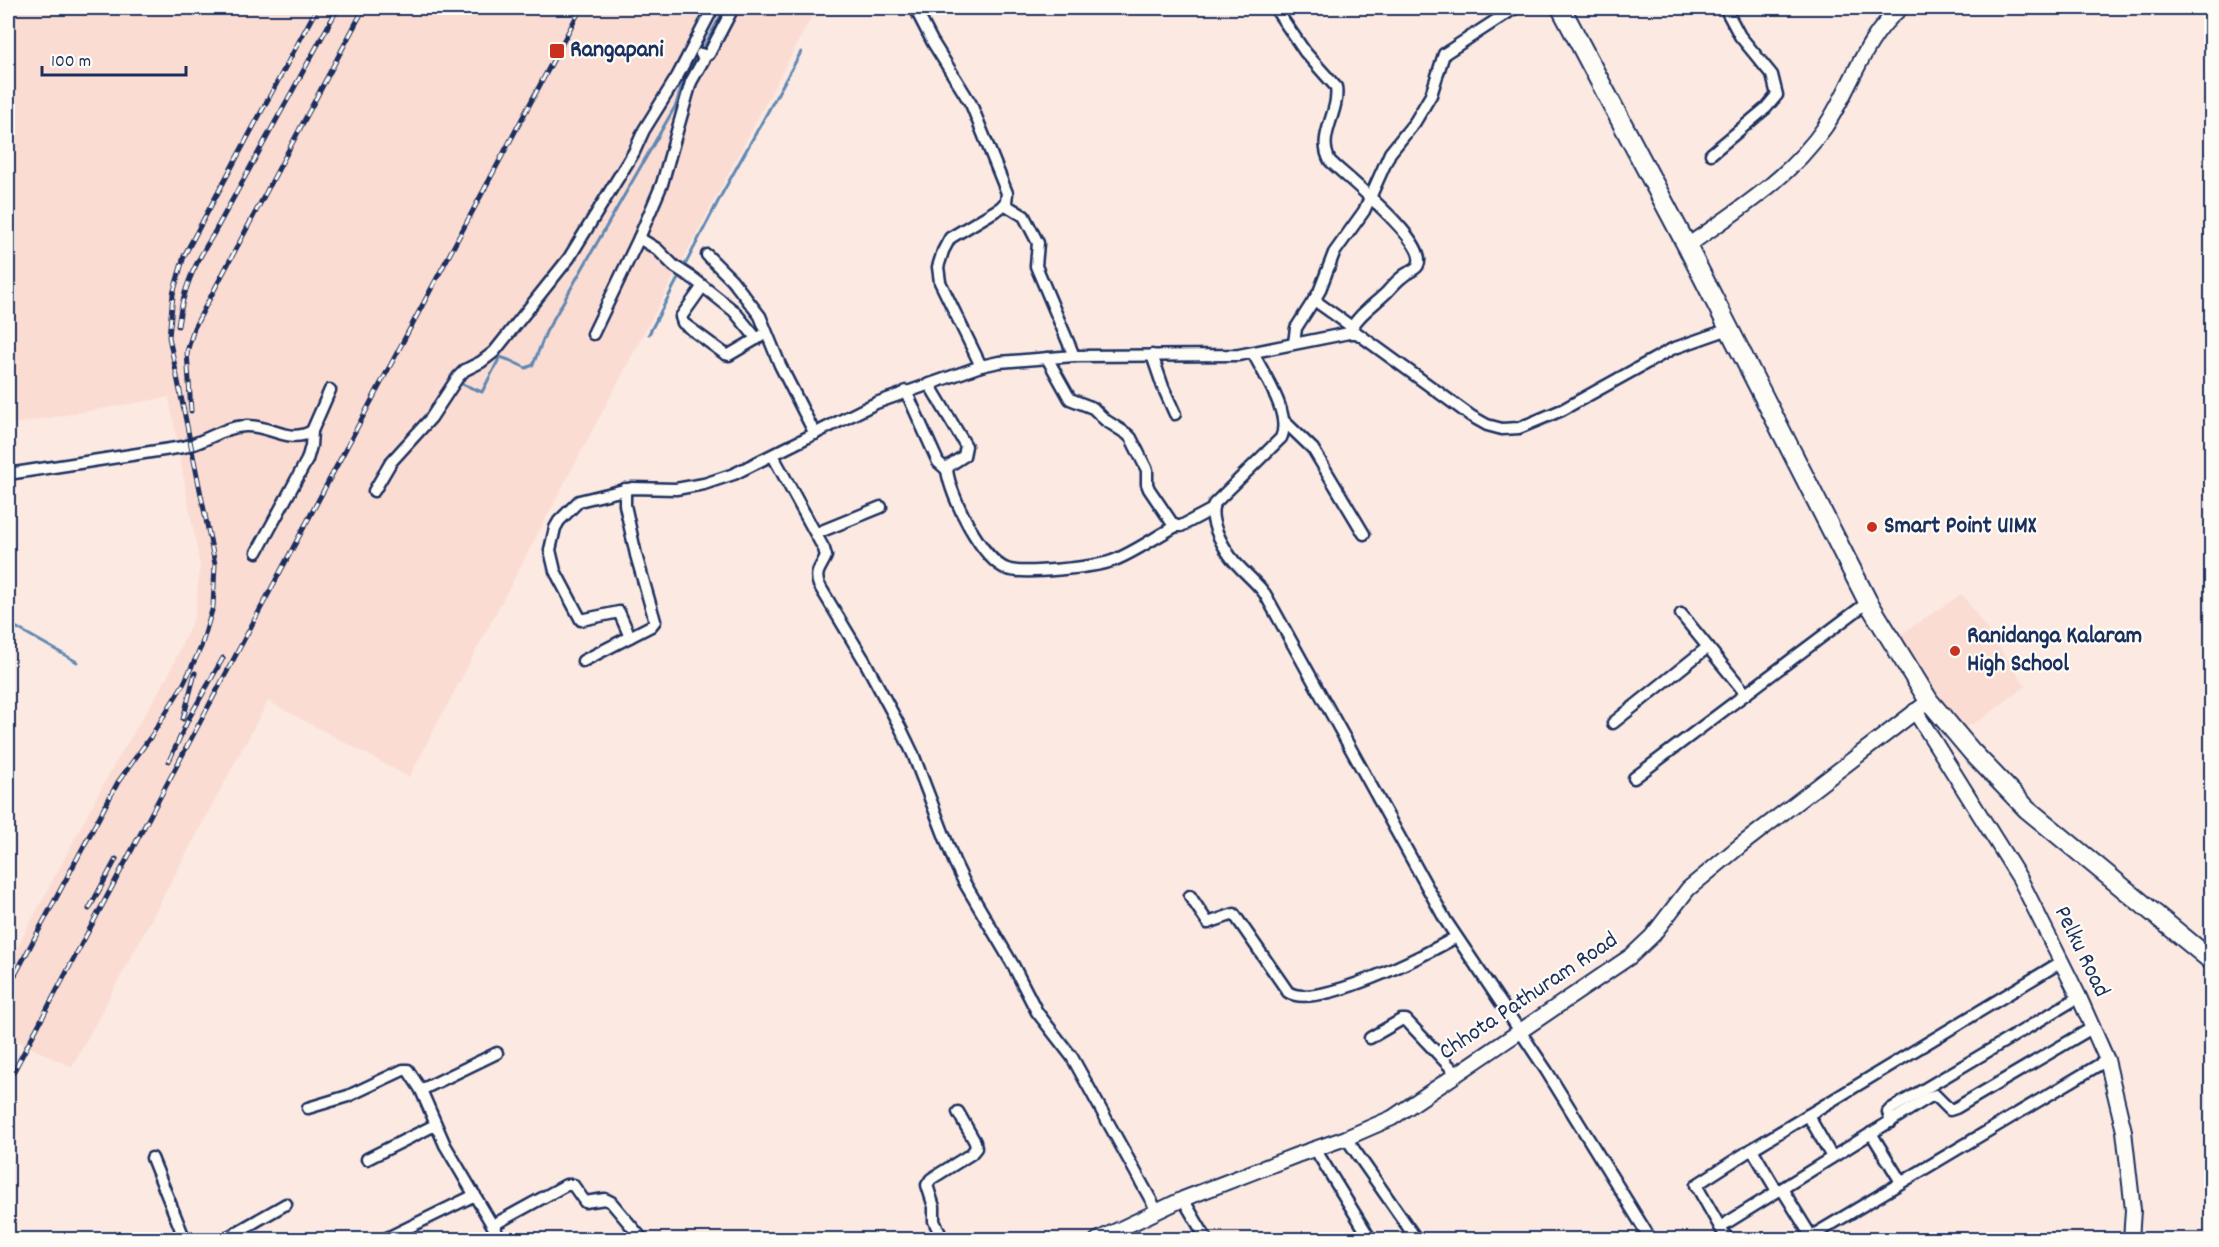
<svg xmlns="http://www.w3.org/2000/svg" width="2219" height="1247" font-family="Dekko,sans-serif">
<rect width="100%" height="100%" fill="#fbe9e2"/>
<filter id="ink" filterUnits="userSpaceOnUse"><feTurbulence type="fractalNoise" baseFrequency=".0167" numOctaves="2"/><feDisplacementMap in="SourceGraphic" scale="12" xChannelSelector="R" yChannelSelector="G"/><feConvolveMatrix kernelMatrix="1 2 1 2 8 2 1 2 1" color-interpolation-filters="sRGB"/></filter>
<g filter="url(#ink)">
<g fill="#fadcd3">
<polygon points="8,8 816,8 409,777 268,701 72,1067 8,1037 8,965 110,772 169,674 195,615 200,566 169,397 8,425"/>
<polygon points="1962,594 2026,686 1983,718 1962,729 1898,636"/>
</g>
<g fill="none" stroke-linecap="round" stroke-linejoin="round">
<g stroke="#6088b3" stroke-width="3">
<polyline points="702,50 725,8"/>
<polyline points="649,334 723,192 801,52"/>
<polyline points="462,384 482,392 500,357 509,360 526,368 533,365 546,332 676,105 681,88 699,56"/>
<polyline points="8,619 12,625 77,662"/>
</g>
<defs>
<g id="minor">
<path d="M1275,8L1305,52L1336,87C1340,113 1316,136 1330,161C1345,176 1430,243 1418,265C1417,268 1414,269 1411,271C1401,276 1394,284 1387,292C1374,305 1356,316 1349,333"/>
<polyline points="701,54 704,56 709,54 733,8"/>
<polyline points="1711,154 1766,108 1777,95 1772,75 1740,36 1725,8"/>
<polyline points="1004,204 1024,216 1038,243 1036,266 1074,356"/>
<polyline points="639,238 657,249 674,266 694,279 734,311 757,339"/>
<polyline points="707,255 732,280 760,316 780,365 815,434"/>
<polyline points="703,286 681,317 683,323 725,354 729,355 763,335"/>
<polyline points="1314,300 1352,327"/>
<polyline points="593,334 639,238 662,184 691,82 706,55"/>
<polyline points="1294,343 1296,328 1319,292 1334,253 1364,211 1390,153 1415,122 1431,95 1444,54 1515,8"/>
<path d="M1253,353C1264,375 1292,415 1281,438L1214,504C1208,519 1221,543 1230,556C1240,570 1255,580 1265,594L1446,921L1546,1070L1651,1240"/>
<polyline points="1152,355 1163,387 1175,414"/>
<polyline points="1047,358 1070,399 1093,408 1105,420 1127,434 1131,438 1147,470 1147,484 1149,489 1172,523 1176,526 1181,526 1211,510"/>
<polyline points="981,366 999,362 1074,356 1239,355 1349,333 1357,333 1471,416 1487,425 1502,429 1519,428 1562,410 1672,349 1729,329"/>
<path d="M929,384L966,446L964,456L950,465L947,470C950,496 982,560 1007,569C1023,575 1095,567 1112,561C1134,553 1155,537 1176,526"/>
<polyline points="906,391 938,462 947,470"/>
<polyline points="1285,422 1313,449 1364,534"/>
<path d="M773,456L824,549L826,556C821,568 814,572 819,585L864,660L900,727L913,754L954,861L964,882L1013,965L1037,1012L1072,1057L1157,1211"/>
<path d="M8,474L183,447C205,443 222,427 245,426C269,424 289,445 312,431"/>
<polyline points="374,491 391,462 431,418 458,377 465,370 481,362 494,352 569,258 634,152 644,130 677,77 713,8"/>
<polyline points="817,533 881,507"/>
<polyline points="257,552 307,460 311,446 312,431 330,390"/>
<polyline points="1681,614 1746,694"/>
<polyline points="630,637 619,612 581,620 555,571 550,550 555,528 559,521 579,501 632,488 676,489 704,484 734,474 876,403 981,366 940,282 938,267 943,251 950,238 1000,208 1006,202 1007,193 971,104 932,41 915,8"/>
<polyline points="583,661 651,626 655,621 636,555 625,505 625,489"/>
<polyline points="1613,723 1708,647"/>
<polyline points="1634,778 1868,602"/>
<path d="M1190,896L1208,923L1234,914L1288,992C1315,1011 1428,954 1456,937"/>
<polyline points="2061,962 1752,1149 1696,1185 1720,1227 1928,1098 1935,1095 1950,1110 1956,1108 2092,1028"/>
<polyline points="1370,1038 1401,1020 1406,1020 1456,1073"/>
<polyline points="421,1090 497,1053"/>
<polyline points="308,1108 348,1096 403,1070 408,1070 421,1090 445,1145 501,1240"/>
<polyline points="1808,1115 1832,1157"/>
<polyline points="1891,1122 1888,1112 1891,1109 2079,997"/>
<polyline points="1871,1133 1901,1182"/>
<polyline points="1346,1138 1417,1240"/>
<polyline points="1315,1149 1371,1240"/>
<polyline points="1752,1149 1777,1191"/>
<polyline points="152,1158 185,1240"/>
<polyline points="367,1159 435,1125"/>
<polyline points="1782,1189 1811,1236"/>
<polyline points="1183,1199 1207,1240"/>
<polyline points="493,1225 566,1185 573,1185 585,1202 605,1199 611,1202 643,1240"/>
<polyline points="1720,1227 1728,1240"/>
<polyline points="223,1240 286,1204"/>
<polyline points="383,1240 475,1195"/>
<polyline points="943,1240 934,1221 934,1207 927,1185 931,1179 971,1154 976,1148 975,1142 958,1112"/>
<polyline points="1805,1240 2107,1060"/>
</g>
<g id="tertiary">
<path d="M1687,246C1737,211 1790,178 1825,127C1851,89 1864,37 1901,8"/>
<polyline points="1915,711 2020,879 2079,997 2107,1060 2124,1131 2133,1210 2131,1240"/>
<polyline points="1097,1240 1183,1199 1297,1155 1346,1138 1392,1118 1631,956 1652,936 1688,889 1741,845 1929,701"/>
</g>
<polyline id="trunk" points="1561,8 1687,246 1868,602 1929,701 1972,752 2027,809 2212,961"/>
</defs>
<use href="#minor" stroke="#1b2f5e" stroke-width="15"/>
<use href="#tertiary" stroke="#1b2f5e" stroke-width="18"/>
<use href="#trunk" stroke="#1b2f5e" stroke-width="22"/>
<use href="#minor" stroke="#fdfcf7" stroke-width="10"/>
<use href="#tertiary" stroke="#fdfcf7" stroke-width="14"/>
<use href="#trunk" stroke="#fdfcf7" stroke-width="18"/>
<defs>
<g id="rail">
<path d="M178,326C183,289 193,267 213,235L338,8"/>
<polyline points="191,411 187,352 194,328 364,8"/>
<polyline points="183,719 195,673"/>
<polyline points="169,761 189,718 223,658"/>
<polyline points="89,909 116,859"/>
<polyline points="8,988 118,782 152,735 184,683 201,647 213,607 215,564 169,337 173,294 184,256 317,8"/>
<polyline points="8,1082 581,8"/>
</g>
</defs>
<use href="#rail" stroke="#1b2f5e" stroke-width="5"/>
<use href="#rail" stroke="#fdfcf7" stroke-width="3" stroke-dasharray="9" stroke-linecap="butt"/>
</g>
</g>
<g fill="#c8321e" stroke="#fdfcf7" stroke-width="2">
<rect x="549" y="43" width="16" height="16" rx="3"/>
<circle cx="1872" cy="527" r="6"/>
<circle cx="1955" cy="651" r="6"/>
</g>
<g text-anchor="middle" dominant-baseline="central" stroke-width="4.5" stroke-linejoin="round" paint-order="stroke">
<g font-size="24" font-weight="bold" fill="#1b2f5e" stroke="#fdfcf7" text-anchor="start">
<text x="570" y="51">Rangapani</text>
<text x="1884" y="527">Smart Point U1MX</text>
<text x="1967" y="637">Ranidanga Kalaram<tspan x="1967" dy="28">High School</tspan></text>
</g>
<g font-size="24" fill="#1b2f5e" stroke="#fdfcf7">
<text transform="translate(2081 952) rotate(64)">Pelku Road</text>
<text transform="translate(1529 997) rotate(-34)">Chhota Pathuram Road</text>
</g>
</g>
<rect width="2219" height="1247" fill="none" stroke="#fdfcf7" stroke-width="30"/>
<rect x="15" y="15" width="2189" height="1217" fill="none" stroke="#1b2f5e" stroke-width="2" filter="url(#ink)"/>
<path d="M42 66v9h144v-9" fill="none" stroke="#1b2f5e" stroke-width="3"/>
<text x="51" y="66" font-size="18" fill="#1b2f5e" stroke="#fdfcf7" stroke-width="4.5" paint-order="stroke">100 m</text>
</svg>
